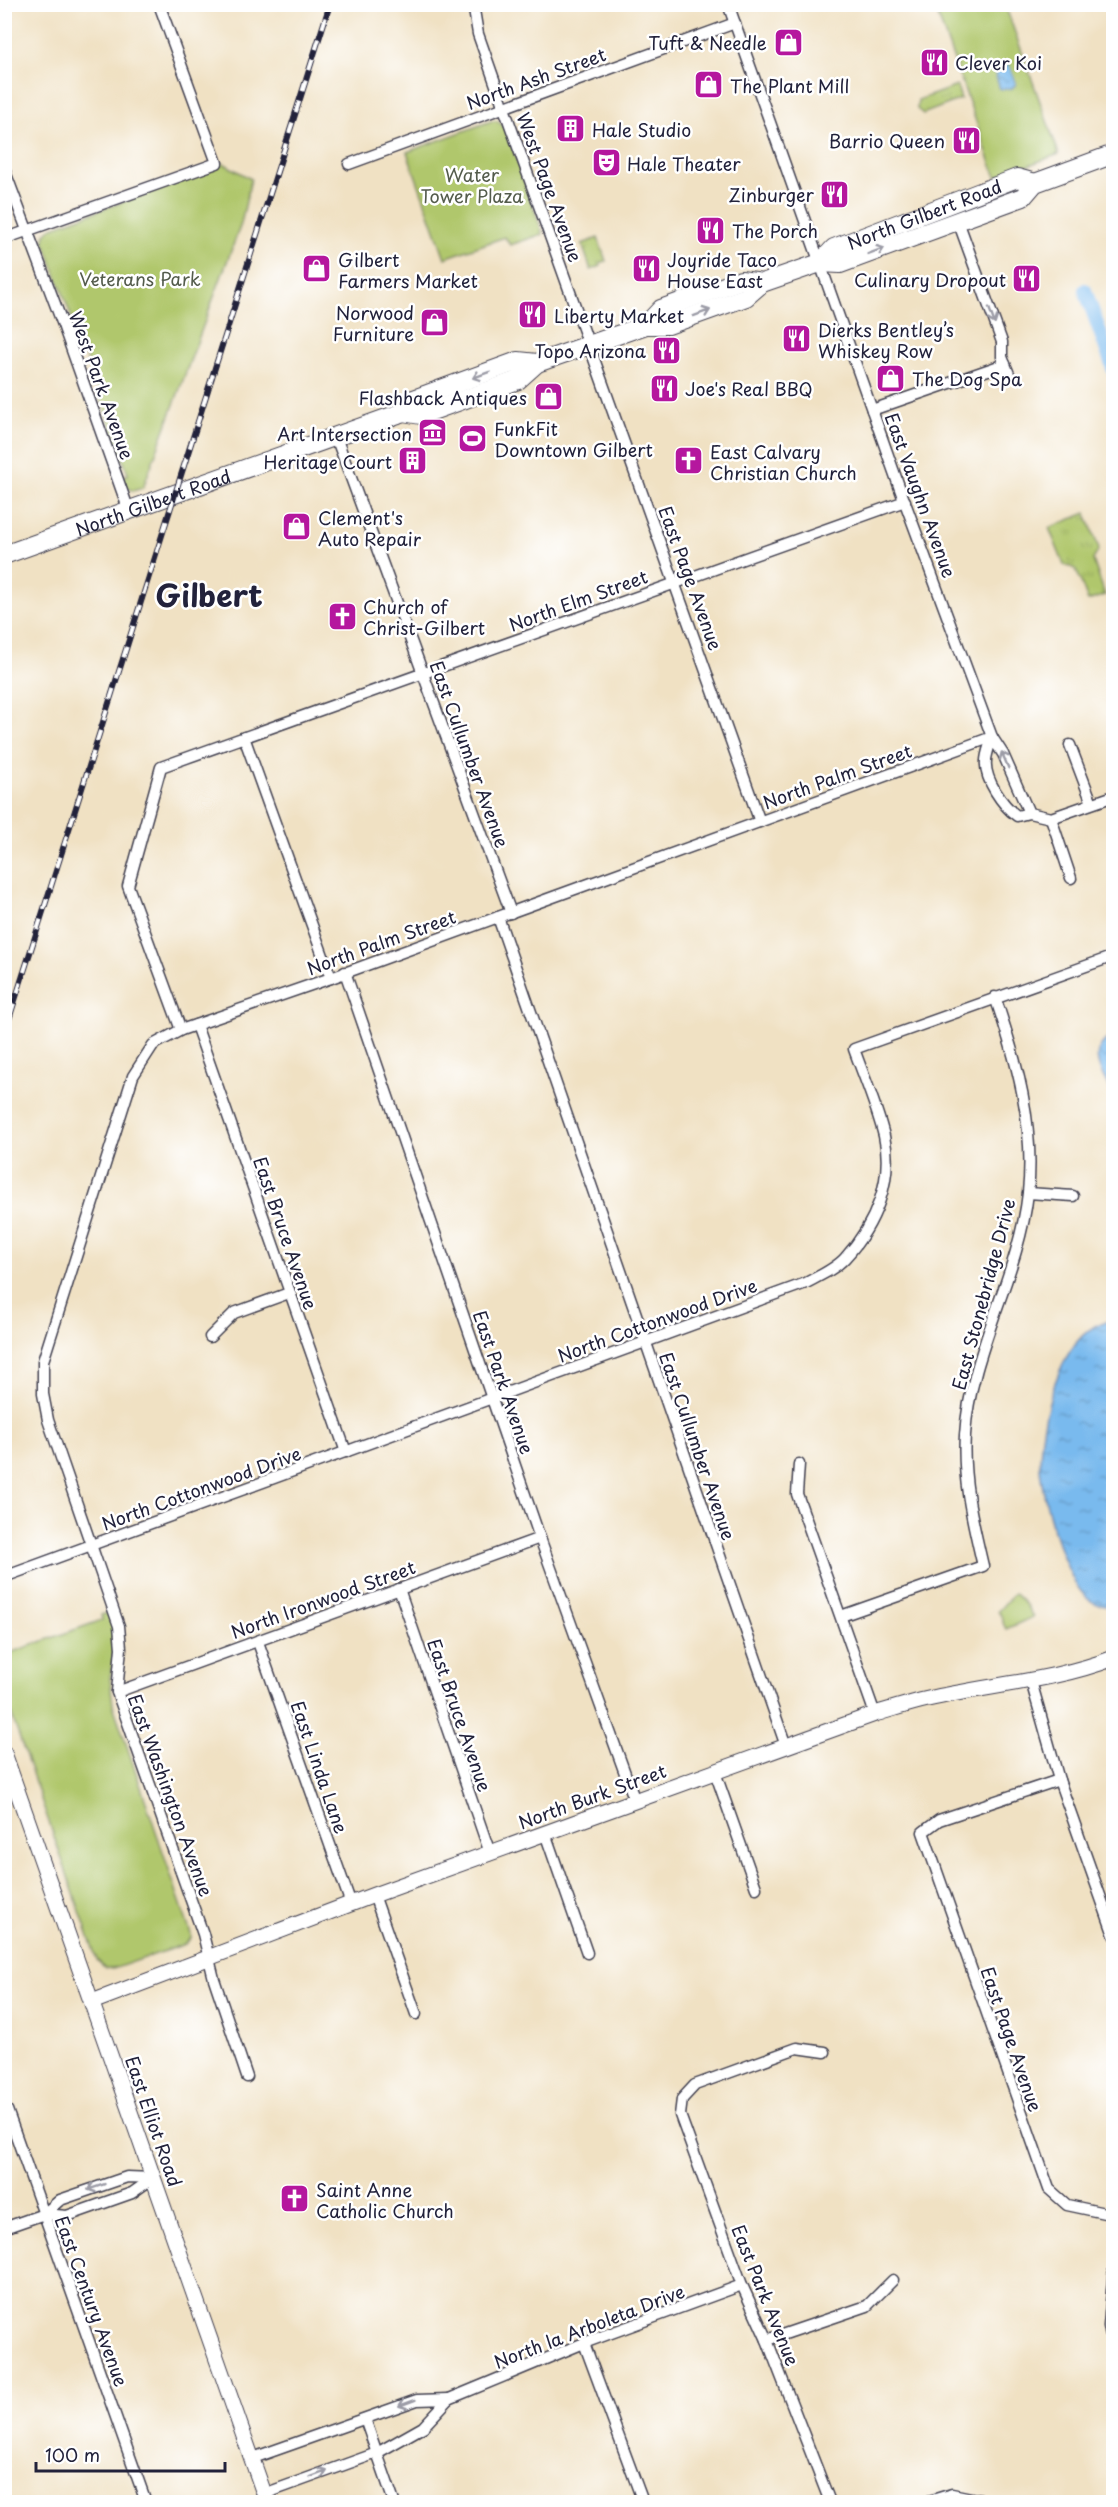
<svg xmlns="http://www.w3.org/2000/svg" width="1118" height="2507" font-family="'Playpen Sans',sans-serif">
<defs>
<pattern id="grass-tufts" width="24" height="20" patternUnits="userSpaceOnUse" patternTransform="scale(1.5)"><rect width="24" height="20" fill="#b0c76c"/><path d="M3 7l-1-3M5 7V3M7 7l1-3M15 17l-1-3M17 17v-4M19 17l1-3" fill="none" stroke="#97ab5e"/></pattern>
<pattern id="water-ripples" width="26" height="14" patternUnits="userSpaceOnUse" patternTransform="scale(1.5)"><rect width="26" height="14" fill="#79baee"/><path d="M2 4q2-2 4 0t4 0M15 11q2-2 4 0t4 0" fill="none" stroke="#6397c2"/></pattern>
</defs>
<rect width="100%" height="100%" fill="#fff"/>
<filter id="ink" filterUnits="userSpaceOnUse"><feTurbulence type="fractalNoise" baseFrequency=".0167" numOctaves="2"/><feDisplacementMap in="SourceGraphic" scale="12" xChannelSelector="R" yChannelSelector="G"/><feConvolveMatrix kernelMatrix="1 2 1 2 8 2 1 2 1" color-interpolation-filters="sRGB"/></filter>
<filter id="wash" filterUnits="userSpaceOnUse"><feTurbulence type="fractalNoise" baseFrequency=".008" numOctaves="4" result="noise"/><feDisplacementMap in="SourceGraphic" scale="24" xChannelSelector="R" yChannelSelector="G"/><feGaussianBlur stdDeviation="1.35" result="paint"/><feColorMatrix in="noise" values="0 0 0 0 0 0 0 0 0 0 0 0 0 0 0 0 0 1.4 0 .05"/><feComposite in="paint" operator="in"/></filter>
<g filter="url(#wash)">
<rect width="100%" height="100%" fill="#f0e1c3"/>
<g fill="url(#grass-tufts)" stroke="#697454" stroke-width="1.5">
<polygon points="957,86 961,99 923,114 917,109 918,100"/>
<polygon points="598,238 606,261 600,263 601,266 591,270 582,244"/>
<polygon points="1086,513 1099,549 1093,560 1105,595 1088,601 1076,569 1064,565 1049,528"/>
</g>
<g fill="#b0c76c" stroke="#697454" stroke-width="1.5">
<polygon points="934,5 1005,5 1059,154 996,177"/>
<polygon points="491,121 497,121 505,127 543,234 510,245 505,237 445,258 407,152"/>
<polygon points="223,163 251,179 241,224 143,488 133,491 126,487 121,478 128,474 44,241 45,234 53,227 217,168"/>
<polygon points="1014,1593 1026,1605 1033,1617 1006,1629 1003,1623 1003,1619 998,1611"/>
<polygon points="110,1612 116,1634 110,1679 113,1705 191,1934 191,1938 185,1944 113,1969 105,1968 97,1960 5,1696 4,1655 102,1620 101,1615"/>
</g>
<g fill="url(#water-ripples)" stroke="#4e6e94" stroke-width="1.5">
<polygon points="1001,65 1009,65 1016,84 1011,89 1000,89 995,73"/>
<path d="M1113,1035H1114L1113,1095C1102,1073 1084,1052 1113,1035Z"/>
<path d="M1104,1322H1114L1113,1607C1103,1606 1096,1605 1088,1599C1065,1580 1041,1496 1040,1466C1040,1422 1058,1338 1104,1322Z"/>
</g>
<g fill="none" stroke-linecap="round" stroke-linejoin="round">
<polyline stroke="#79baee" stroke-width="14" points="1085,290 1114,371"/>
</g>
</g>
<g filter="url(#ink)">
<g fill="none" stroke-linecap="round" stroke-linejoin="round">
<defs>
<g id="street">
<polyline points="473,4 478,34 504,108 760,822"/>
<polyline points="349,164 735,23"/>
<polyline points="4,169 63,325 129,511"/>
<polyline points="958,221 1002,342 1002,357 1009,374"/>
<polyline points="4,239 217,163 159,4"/>
<polyline points="872,410 1005,364"/>
<polyline points="336,437 511,913"/>
<polyline points="244,737 331,978"/>
<polyline points="1070,745 1092,803"/>
<path d="M1029,813L1003,754L992,737C990,745 986,754 986,761C984,779 1003,806 1017,816L1029,813L1051,818L1114,796"/>
<polyline points="1051,818 1071,878"/>
<polyline points="498,917 786,1746"/>
<polyline points="345,972 540,1538 635,1801"/>
<polyline points="196,1025 346,1452"/>
<polyline points="181,1030 128,886 161,767 905,501"/>
<polyline points="1028,1193 1073,1196"/>
<polyline points="210,1337 234,1313 289,1293"/>
<polyline points="799,1464 797,1494 875,1714"/>
<path d="M4,1577L806,1283C819,1276 835,1269 845,1258C875,1225 894,1180 884,1136C877,1107 864,1077 854,1049L1114,956"/>
<polyline points="399,1589 490,1853"/>
<path d="M841,1616L983,1566C973,1523 962,1480 965,1435C970,1351 1019,1276 1028,1193C1035,1125 1017,1061 995,997"/>
<polyline points="258,1642 351,1904"/>
<polyline points="1031,1681 1059,1780 1114,1935"/>
<polyline points="117,1692 540,1538"/>
<polyline points="715,1772 756,1888"/>
<polyline points="1059,1780 939,1820 923,1832 1049,2189 1067,2205 1114,2215"/>
<polyline points="545,1833 587,1953"/>
<polyline points="374,1895 416,2014"/>
<polyline points="825,2052 797,2048 695,2085 682,2099 680,2115 742,2285 767,2340 830,2502"/>
<polyline points="247,2077 214,1979 203,1934 117,1692 121,1648 119,1626 48,1420 43,1394 43,1361 133,1076 153,1045 181,1030 331,978 992,737 900,489 728,4"/>
<polyline points="7,2110 146,2502"/>
<polyline points="44,2214 67,2216 132,2193 153,2178"/>
<polyline points="4,2228 44,2214 60,2200 127,2177 153,2178"/>
<polyline points="1114,2266 1109,2326 1114,2354"/>
<polyline points="767,2340 867,2306 893,2280"/>
<polyline points="584,2343 643,2502"/>
<polyline points="449,2399 584,2343 742,2285"/>
<polyline points="365,2419 394,2502"/>
<polyline points="253,2458 417,2400 449,2399 423,2427 377,2453 264,2494"/>
<polyline points="926,2502 952,2494 981,2500"/>
</g>
<g id="secondary">
<polyline points="4,1753 267,2502"/>
<path d="M92,2002L374,1895L875,1714C892,1709 910,1703 928,1699C990,1685 1054,1681 1114,1658"/>
</g>
<g id="primary">
<path id="s1" d="M820,263L834,248L1017,178L1035,183"/>
<polyline points="646,325 661,309 741,280 762,283"/>
<polyline points="403,412 421,415 518,380 537,363 646,325 668,325 746,297 762,283 820,263 840,264 1023,197 1035,183 1114,154"/>
<path id="s2" d="M4,555L398,414L403,412L414,399L518,361L537,363"/>
</g>
</defs>
<use href="#street" stroke="#413f4f" stroke-width="13"/>
<use href="#secondary" stroke="#413f4f" stroke-width="17"/>
<use href="#primary" stroke="#413f4f" stroke-width="20"/>
<use href="#street" stroke="#fff" stroke-width="10"/>
<use href="#secondary" stroke="#fff" stroke-width="15"/>
<use href="#primary" stroke="#fff" stroke-width="18"/>
<defs>
<polyline id="rail" points="4,1035 330,4"/>
</defs>
<use href="#rail" stroke="#22223b" stroke-width="6"/>
<use href="#rail" stroke="#fff" stroke-width="4" stroke-dasharray="11" stroke-linecap="butt"/>
</g>
<defs><path id="oneway-shaft" d="M-6 0H5M1.5-3L5.5 0L1.5 3" fill="none" stroke-width="1.6" stroke-linecap="round" stroke-linejoin="round" transform="scale(1.5)"/></defs>
<g stroke="#9c9ca7">
<use href="#oneway-shaft" transform="translate(876 251) rotate(-21)"/>
<use href="#oneway-shaft" transform="translate(702 313) rotate(-20)"/>
<use href="#oneway-shaft" transform="translate(992 316) rotate(70)"/>
<use href="#oneway-shaft" transform="translate(481 375) rotate(160)"/>
<use href="#oneway-shaft" transform="translate(1005 760) rotate(-113)"/>
<use href="#oneway-shaft" transform="translate(96 2187) rotate(161)"/>
<use href="#oneway-shaft" transform="translate(407 2403) rotate(160)"/>
<use href="#oneway-shaft" transform="translate(319 2474) rotate(-20)"/>
</g>
</g>
<defs>
<symbol id="shop-square" viewBox="-11 -11 22 22"><rect x="-9" y="-9" width="18" height="18" rx="4" fill="#b5179e" stroke="#fff"/><path d="M-5-2.5h2.3a2.7 3.5 0 0 1 5.4 0H5L5.5 6h-11ZM-1.5-2.5h3a1.5 2.3 0 0 0-3 0Z" fill="#fff"/></symbol>
<symbol id="restaurant-square" viewBox="-11 -11 22 22"><rect x="-9" y="-9" width="18" height="18" rx="4" fill="#b5179e" stroke="#fff"/><path d="M-5-6h1v4h1v-4h1v4h1v-4h1v5L-1.5 .5V6h-2V.5L-5-1ZM5-6V6H3V1.5H1.5Q1.5-4 5-6Z" fill="#fff"/></symbol>
<symbol id="building-square" viewBox="-11 -11 22 22"><rect x="-9" y="-9" width="18" height="18" rx="4" fill="#b5179e" stroke="#fff"/><path d="M-4-6H4V6H1V3H-1V6H-4ZM-2.5-4.3h1.7v1.8h-1.7ZM.8-4.3h1.7v1.8H.8ZM-2.5-1h1.7V.8h-1.7ZM.8-1h1.7V.8H.8Z" fill="#fff"/></symbol>
<symbol id="theatre-square" viewBox="-11 -11 22 22"><rect x="-9" y="-9" width="18" height="18" rx="4" fill="#b5179e" stroke="#fff"/><path d="M-5-5.5Q0-4 5-5.5V0Q5 5 0 6Q-5 5-5 0ZM-3.3-2.5H-1v1.5H-3.3ZM1-2.5H3.3v1.5H1ZM-2.8 1Q0 5.5 2.8 1Z" fill="#fff"/></symbol>
<symbol id="museum-square" viewBox="-11 -11 22 22"><rect x="-9" y="-9" width="18" height="18" rx="4" fill="#b5179e" stroke="#fff"/><path d="M0-6L6-3V-2H-6V-3ZM-5-1h2V3h-2ZM-1-1h2V3h-2ZM3-1h2V3H3ZM-6 4H6V6H-6Z" fill="#fff"/></symbol>
<symbol id="stadium-square" viewBox="-11 -11 22 22"><rect x="-9" y="-9" width="18" height="18" rx="4" fill="#b5179e" stroke="#fff"/><path d="M0-5a6.5 5 0 1 0 0 10a6.5 5 0 1 0 0-10ZM-3.5-1.8h7v3.6h-7Z" fill="#fff"/></symbol>
<symbol id="church-square" viewBox="-11 -11 22 22"><rect x="-9" y="-9" width="18" height="18" rx="4" fill="#b5179e" stroke="#fff"/><path d="M-1.2-6h2.4v3.5h3.3v2.4h-3.3V6h-2.4V-.1h-3.3v-2.4h3.3Z" fill="#fff"/></symbol>
</defs>
<g fill-rule="evenodd">
<use href="#shop-square" x="772" y="26" width="33" height="33"/>
<use href="#restaurant-square" x="918" y="46" width="33" height="33"/>
<use href="#shop-square" x="692" y="68" width="33" height="33"/>
<use href="#building-square" x="554" y="112" width="33" height="33"/>
<use href="#restaurant-square" x="950" y="124" width="33" height="33"/>
<use href="#theatre-square" x="590" y="146" width="33" height="33"/>
<use href="#restaurant-square" x="818" y="178" width="33" height="33"/>
<use href="#restaurant-square" x="694" y="214" width="33" height="33"/>
<use href="#shop-square" x="300" y="252" width="33" height="33"/>
<use href="#restaurant-square" x="630" y="252" width="33" height="33"/>
<use href="#restaurant-square" x="1010" y="262" width="33" height="33"/>
<use href="#restaurant-square" x="516" y="298" width="33" height="33"/>
<use href="#shop-square" x="418" y="306" width="33" height="33"/>
<use href="#restaurant-square" x="780" y="322" width="33" height="33"/>
<use href="#restaurant-square" x="650" y="334" width="33" height="33"/>
<use href="#shop-square" x="874" y="362" width="33" height="33"/>
<use href="#restaurant-square" x="648" y="372" width="33" height="33"/>
<use href="#shop-square" x="532" y="380" width="33" height="33"/>
<use href="#museum-square" x="416" y="416" width="33" height="33"/>
<use href="#stadium-square" x="456" y="422" width="33" height="33"/>
<use href="#building-square" x="396" y="444" width="33" height="33"/>
<use href="#church-square" x="672" y="444" width="33" height="33"/>
<use href="#shop-square" x="280" y="510" width="33" height="33"/>
<use href="#church-square" x="326" y="600" width="33" height="33"/>
<use href="#church-square" x="278" y="2182" width="33" height="33"/>
</g>
<g text-anchor="middle" dominant-baseline="central" stroke-width="5" stroke-linejoin="round" paint-order="stroke">
<g font-size="18" fill="#22223b" stroke="#fff" text-anchor="start">
<text x="767" y="42" text-anchor="end">Tuft &amp; Needle</text>
<text x="955" y="62">Clever Koi</text>
<text x="730" y="85">The Plant Mill</text>
<text x="592" y="129">Hale Studio</text>
<text x="945" y="140" text-anchor="end">Barrio Queen</text>
<text x="627" y="163">Hale Theater</text>
<text x="814" y="194" text-anchor="end">Zinburger</text>
<text x="732" y="230">The Porch</text>
<text x="338" y="259">Gilbert<tspan x="338" dy="21">Farmers Market</tspan></text>
<text x="667" y="259">Joyride Taco<tspan x="667" dy="21">House East</tspan></text>
<text x="1006" y="279" text-anchor="end">Culinary Dropout</text>
<text x="414" y="312" text-anchor="end">Norwood<tspan x="414" dy="21">Furniture</tspan></text>
<text x="554" y="315">Liberty Market</text>
<text x="818" y="329">Dierks Bentley’s<tspan x="818" dy="21">Whiskey Row</tspan></text>
<text x="646" y="350" text-anchor="end">Topo Arizona</text>
<text x="912" y="378">The Dog Spa</text>
<text x="685" y="388">Joe's Real BBQ</text>
<text x="527" y="397" text-anchor="end">Flashback Antiques</text>
<text x="494" y="428">FunkFit<tspan x="494" dy="21">Downtown Gilbert</tspan></text>
<text x="412" y="433" text-anchor="end">Art Intersection</text>
<text x="710" y="451">East Calvary<tspan x="710" dy="21">Christian Church</tspan></text>
<text x="392" y="461" text-anchor="end">Heritage Court</text>
<text x="318" y="517">Clement's<tspan x="318" dy="21">Auto Repair</tspan></text>
<text x="363" y="606">Church of<tspan x="363" dy="21">Christ-Gilbert</tspan></text>
<text x="316" y="2189">Saint Anne<tspan x="316" dy="21">Catholic Church</tspan></text>
</g>
<g font-size="18" fill="#22223b" stroke="#fff">
<text transform="translate(536 78) rotate(-20)">North Ash Street</text>
<text transform="translate(550 187) rotate(70)">West Page Avenue</text>
<text stroke="none"><textPath href="#s1" startOffset="117">North Gilbert Road</textPath></text>
<text transform="translate(102 385) rotate(70)">West Park Avenue</text>
<text transform="translate(921 495) rotate(70)">East Vaughn Avenue</text>
<text stroke="none"><textPath href="#s2" startOffset="158">North Gilbert Road</textPath></text>
<text transform="translate(691 578) rotate(70)">East Page Avenue</text>
<text transform="translate(578 600) rotate(-20)">North Elm Street</text>
<text transform="translate(470 754) rotate(70)">East Cullumber Avenue</text>
<text transform="translate(837 776) rotate(-20)">North Palm Street</text>
<text transform="translate(381 942) rotate(-20)">North Palm Street</text>
<text transform="translate(286 1233) rotate(71)">East Bruce Avenue</text>
<text transform="translate(983 1294) rotate(-75)">East Stonebridge Drive</text>
<text transform="translate(657 1320) rotate(-20)">North Cottonwood Drive</text>
<text transform="translate(504 1382) rotate(71)">East Park Avenue</text>
<text transform="translate(698 1446) rotate(71)">East Cullumber Avenue</text>
<text transform="translate(201 1488) rotate(-20)">North Cottonwood Drive</text>
<text transform="translate(323 1599) rotate(-20)">North Ironwood Street</text>
<text transform="translate(460 1715) rotate(71)">East Bruce Avenue</text>
<text transform="translate(320 1767) rotate(71)">East Linda Lane</text>
<text transform="translate(171 1795) rotate(70)">East Washington Avenue</text>
<text transform="translate(592 1796) rotate(-20)">North Burk Street</text>
<text transform="translate(1012 2039) rotate(71)">East Page Avenue</text>
<text transform="translate(154 2121) rotate(71)">East Elliot Road</text>
<text transform="translate(766 2295) rotate(68)">East Park Avenue</text>
<text transform="translate(92 2301) rotate(70)">East Century Avenue</text>
<text transform="translate(589 2326) rotate(-21)">North la Arboleta Drive</text>
</g>
<g font-size="18" fill="#545c4c" stroke="#fff">
<text x="472" y="174">Water<tspan x="472" dy="21">Tower Plaza</tspan></text>
<text x="140" y="278">Veterans Park</text>
</g>
<g font-size="30" font-weight="bold" fill="#22223b" stroke="#fff">
<text x="209" y="594">Gilbert</text>
</g>
</g>
<rect width="1118" height="2507" fill="none" stroke="#fff" stroke-width="24"/>
<path d="M36 2462v9h189v-9" fill="none" stroke="#22223b" stroke-width="3"/>
<text x="45" y="2462" font-size="18" fill="#22223b" stroke="#ffffff" stroke-width="4.5" paint-order="stroke">100 m</text>
</svg>
